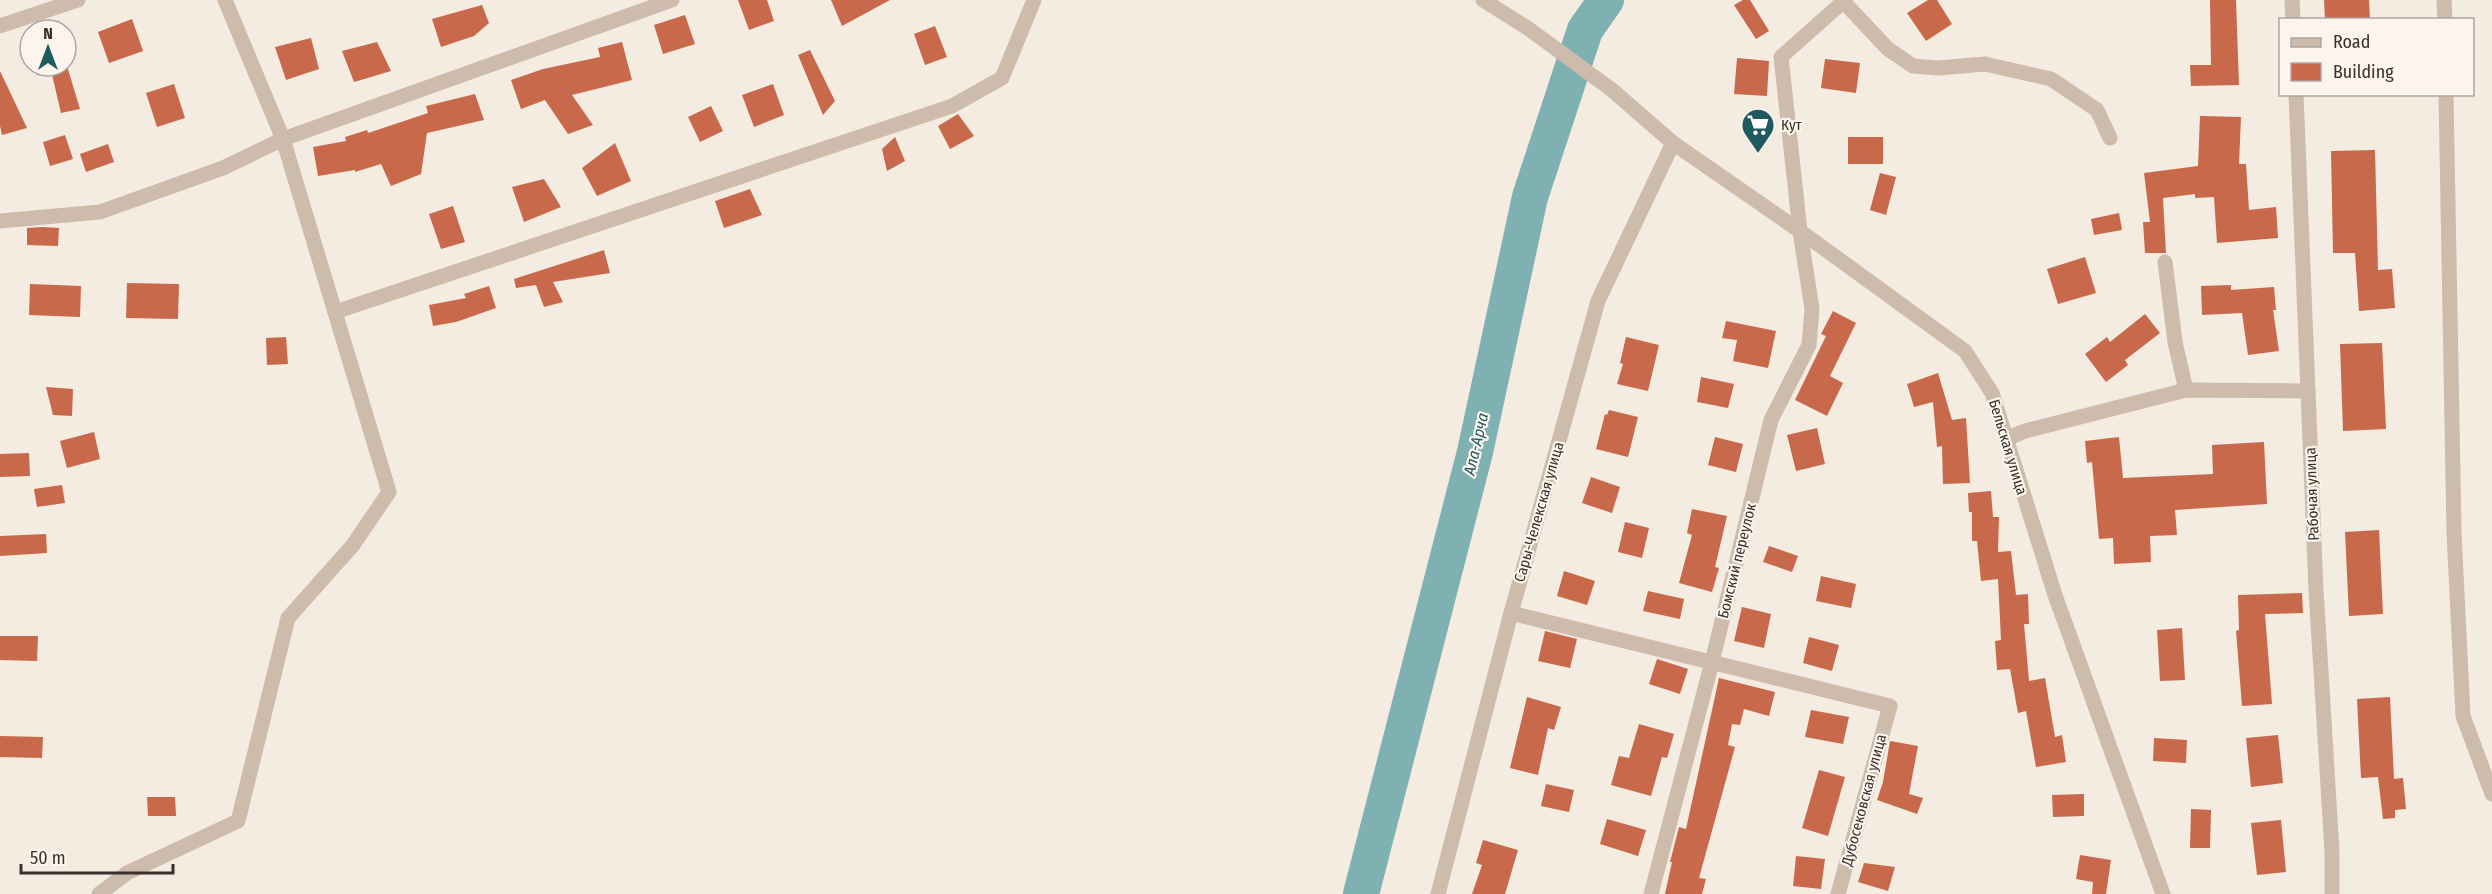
<svg xmlns="http://www.w3.org/2000/svg" width="2492" height="894" font-family="'Fira Sans Condensed',sans-serif">
<rect width="100%" height="100%" fill="#f4ebe1"/>
<g fill="none" stroke-linecap="round" stroke-linejoin="round">
<polyline stroke="#7fb0b2" stroke-width="36" points="1361,894 1475,452 1530,197 1585,30 1606,0"/>
</g>
<g fill="#c8694b">
<polygon points="738,0 767,0 774,21 749,30"/>
<polygon points="831,0 890,0 842,26"/>
<polygon points="1743,0 1750,0 1769,31 1756,39 1734,5"/>
<polygon points="1928,0 1937,0 1952,24 1926,41 1907,13"/>
<polygon points="2210,0 2236,0 2239,85 2191,86 2190,65 2211,65"/>
<polygon points="2324,0 2369,0 2370,20 2325,20"/>
<polygon points="482,5 489,23 474,36 441,47 432,19"/>
<polygon points="685,15 695,44 663,54 654,25"/>
<polygon points="132,19 143,51 109,63 98,32"/>
<polygon points="935,26 947,57 925,65 914,34"/>
<polygon points="311,38 319,69 286,80 275,47"/>
<polygon points="377,42 391,71 354,82 342,51"/>
<polygon points="622,42 632,80 572,95 593,125 568,134 545,100 521,109 511,80 543,69 600,57 598,48"/>
<polygon points="810,50 835,101 823,115 798,55"/>
<polygon points="1737,58 1769,61 1767,96 1734,94"/>
<polygon points="1825,59 1860,63 1856,93 1821,88"/>
<polygon points="50,66 67,66 80,109 61,113"/>
<polygon points="0,71 27,128 2,135 0,126"/>
<polygon points="174,84 185,118 157,127 146,93"/>
<polygon points="773,84 784,115 754,127 742,95"/>
<polygon points="475,94 484,120 427,133 421,174 391,186 381,164 355,172 355,170 318,176 313,147 346,141 345,137 367,130 368,133 428,113 426,106"/>
<polygon points="711,106 723,131 700,142 688,117"/>
<polygon points="958,114 974,136 950,149 938,126"/>
<polygon points="2200,116 2241,117 2239,164 2246,164 2249,210 2276,207 2278,238 2217,243 2214,197 2195,198 2195,194 2163,198 2166,253 2145,253 2143,222 2150,222 2144,173 2198,166"/>
<polygon points="65,135 73,159 50,166 43,142"/>
<polygon points="895,137 905,161 887,171 882,149"/>
<rect x="1848" y="137" width="35" height="27"/>
<polygon points="615,143 631,181 597,196 582,168"/>
<polygon points="108,144 114,162 86,172 80,154"/>
<polygon points="2375,150 2378,270 2392,269 2395,308 2359,311 2355,253 2333,253 2331,151"/>
<polygon points="1880,173 1896,177 1886,215 1870,210"/>
<polygon points="544,179 561,207 524,222 512,187"/>
<polygon points="750,189 762,215 724,228 715,201"/>
<polygon points="453,206 465,242 441,249 429,214"/>
<polygon points="2119,213 2122,230 2094,235 2091,219"/>
<polygon points="43,227 59,228 58,246 27,245 27,228"/>
<polygon points="604,250 610,273 553,282 563,302 544,307 536,285 516,288 514,279"/>
<polygon points="2085,257 2096,293 2058,304 2047,269"/>
<polygon points="127,283 179,284 178,319 126,318"/>
<polygon points="30,284 81,286 80,317 29,315"/>
<polygon points="2231,285 2231,290 2274,287 2276,310 2273,310 2279,351 2248,355 2242,313 2202,315 2201,286"/>
<polygon points="489,286 496,308 456,322 433,326 429,305 466,298 464,294"/>
<polygon points="1833,311 1856,323 1830,376 1843,383 1827,416 1795,400 1826,336 1821,334"/>
<polygon points="2145,314 2160,333 2125,360 2128,365 2106,382 2085,354 2107,337 2110,342"/>
<polygon points="1726,321 1776,331 1768,368 1733,361 1737,340 1722,338"/>
<polygon points="286,337 288,364 267,365 266,338"/>
<polygon points="1626,337 1659,345 1648,391 1617,384 1623,364 1620,363"/>
<polygon points="2382,343 2386,429 2343,431 2340,344"/>
<polygon points="1938,373 1952,420 1966,418 1970,483 1943,484 1942,446 1937,447 1933,402 1914,407 1907,384"/>
<polygon points="1701,377 1734,384 1728,408 1697,402"/>
<polygon points="46,387 73,389 72,416 53,415"/>
<polygon points="1609,410 1638,417 1628,457 1596,449 1605,414 1607,415"/>
<polygon points="1817,428 1825,464 1796,471 1787,435"/>
<polygon points="94,432 100,459 67,468 60,441"/>
<polygon points="1715,437 1743,444 1736,472 1708,465"/>
<polygon points="2119,437 2123,478 2213,474 2212,445 2264,442 2267,504 2175,510 2177,535 2150,536 2151,562 2114,564 2113,538 2099,539 2092,462 2087,463 2085,441"/>
<polygon points="29,453 30,476 0,477 0,454"/>
<polygon points="1591,477 1620,487 1612,513 1582,503"/>
<polygon points="62,485 65,503 37,507 34,489"/>
<polygon points="1991,491 1993,517 1999,517 1998,552 2011,551 2016,595 2028,594 2029,624 2024,624 2029,681 2045,678 2055,737 2062,735 2066,762 2036,767 2026,711 2018,713 2010,669 1997,670 1995,641 2001,640 1998,579 1981,581 1977,541 1972,541 1972,512 1969,512 1968,493"/>
<polygon points="1692,509 1727,516 1715,567 1719,568 1712,592 1679,583 1692,535 1687,533"/>
<polygon points="1625,522 1649,528 1642,558 1618,552"/>
<polygon points="2379,530 2383,614 2349,616 2345,532"/>
<polygon points="46,534 47,553 0,556 0,536"/>
<polygon points="1769,546 1798,556 1792,572 1763,562"/>
<polygon points="1564,571 1595,581 1587,605 1557,596"/>
<polygon points="1821,576 1856,584 1851,608 1816,601"/>
<polygon points="1648,591 1684,599 1680,619 1643,611"/>
<polygon points="2302,593 2303,613 2265,614 2272,704 2242,706 2236,631 2239,630 2238,595"/>
<polygon points="1742,607 1771,614 1764,648 1734,641"/>
<polygon points="2182,628 2185,680 2160,681 2157,630"/>
<polygon points="1545,631 1577,639 1570,668 1538,661"/>
<polygon points="0,636 38,636 37,661 0,660"/>
<polygon points="1809,637 1839,645 1832,671 1803,663"/>
<polygon points="1657,659 1688,669 1680,694 1649,684"/>
<polygon points="1719,678 1775,692 1769,716 1744,709 1740,725 1732,724 1728,745 1735,747 1699,878 1706,879 1702,894 1665,894 1672,862 1670,862 1679,827 1686,829"/>
<polygon points="1527,697 1561,707 1554,730 1548,728 1538,775 1510,768"/>
<polygon points="2390,697 2394,779 2403,778 2406,809 2395,810 2395,818 2383,819 2378,777 2361,778 2357,699"/>
<polygon points="1811,710 1849,717 1843,744 1805,737"/>
<polygon points="1639,724 1674,734 1667,758 1662,757 1651,796 1611,785 1619,756 1629,758"/>
<polygon points="2278,735 2283,783 2251,787 2246,738"/>
<polygon points="0,736 43,737 42,758 0,757"/>
<polygon points="2154,738 2187,740 2186,763 2153,761"/>
<polygon points="1890,741 1918,746 1909,794 1923,798 1917,814 1877,800 1883,782"/>
<polygon points="1819,770 1845,777 1828,836 1802,828"/>
<polygon points="1546,784 1574,790 1569,812 1541,806"/>
<polygon points="2084,794 2084,816 2053,817 2052,795"/>
<polygon points="147,797 175,797 176,816 148,816"/>
<polygon points="2191,809 2211,810 2210,848 2190,848"/>
<polygon points="1607,819 1646,830 1638,856 1600,844"/>
<polygon points="2281,820 2286,872 2257,875 2251,823"/>
<polygon points="1483,840 1518,850 1505,894 1472,894 1482,865 1476,863"/>
<polygon points="2080,855 2111,860 2106,894 2092,894 2093,882 2076,879"/>
<polygon points="1796,856 1825,859 1821,889 1793,886"/>
<polygon points="1864,863 1895,867 1888,891 1858,882"/>
</g>
<g fill="none" stroke-linecap="round" stroke-linejoin="round">
<g stroke="#cdbbac" stroke-width="15">
<polyline points="1842,0 1888,49 1913,66 1938,68 1985,64 2051,79 2097,110 2110,138"/>
<polyline points="2292,0 2293,20"/>
<polyline points="2444,0 2445,20"/>
<polyline points="2296,94 2316,590 2332,851 2332,894"/>
<polyline points="2446,94 2454,532 2463,716 2492,794"/>
<polyline points="0,221 100,212 223,168 283,139 672,0"/>
<polyline points="2165,262 2175,342 2186,390"/>
<polyline points="335,312 952,106 1002,78 1034,0"/>
<polyline points="2006,439 2025,431 2186,390 2308,391"/>
<polyline points="1511,613 1890,706 1838,894"/>
<polyline points="99,894 127,873 238,821 288,618 353,545 389,492 283,139 225,0"/>
<polyline points="1438,894 1511,613 1598,301 1673,143"/>
<polyline points="1651,894 1712,662 1771,420 1809,345 1812,309 1800,231 1781,57 1845,0"/>
</g>
<g stroke="#cdbbac" stroke-width="15">
<polyline points="1483,0 1529,29 1612,90 1673,143 1800,231 1965,351 1992,393 2055,595 2163,894"/>
<polyline points="0,26 78,0"/>
</g>
</g>
<defs>
<symbol id="supermarket-pin" viewBox="-11 -11 22 30"><path d="M0 17L-7.5 6A9.5 9.5 0 1 1 7.5 6Z" fill="#1f5a5e" stroke="#fbf5ee"/><path d="M-6-5.5h2.5l.6 2H6L4.5 2H-2.5L-4.4-4H-6ZM-1.5 3.2a1.3 1.3 0 1 0 .1 0ZM3 3.2a1.3 1.3 0 1 0 .1 0Z" fill="#fff"/></symbol>
</defs>
<g fill-rule="evenodd">
<use href="#supermarket-pin" x="1739" y="106" width="38" height="52"/>
</g>
<g text-anchor="middle" dominant-baseline="central" stroke-width="4.5" stroke-linejoin="round" paint-order="stroke">
<g font-size="15" fill="#3b302b" stroke="#fbf5ee" text-anchor="start">
<text x="1781" y="125">Кут</text>
</g>
<g font-size="15" fill="#3b302b" stroke="#fbf5ee">
<text transform="translate(2008 447) rotate(73)">Бельская улица</text>
<text transform="translate(2312 494) rotate(-92)">Рабочая улица</text>
<text transform="translate(1539 512) rotate(-74)">Сары-Челекская улица</text>
<text transform="translate(1737 561) rotate(-76)">Бомский переулок</text>
<text transform="translate(1864 800) rotate(-75)">Дубосековская улица</text>
</g>
<g font-size="16" font-style="italic" fill="#1f5a5e" stroke="#fbf5ee">
<text transform="translate(1476 444) rotate(-77)">Ала-Арча</text>
</g>
</g>
<rect x="2279" y="18" width="195" height="78" fill="#fbf5ee" stroke="#aea6a0" stroke-width="1.5"/>
<rect x="2291" y="38" width="30" height="9" fill="#cdbbac" stroke="#aea6a0" stroke-width="1.5"/>
<text x="2333" y="48" font-size="18" fill="#3b302b">Road</text>
<rect x="2291" y="63" width="30" height="18" fill="#c8694b" stroke="#aea6a0" stroke-width="1.5"/>
<text x="2333" y="78" font-size="18" fill="#3b302b">Building</text>
<g transform="translate(48 48)"><circle r="28" fill="#fbf5ee" stroke="#aea6a0" stroke-width="1.5"/>
<path d="M0-4.5L10 22L0 15L-10 22Z" fill="#1f5a5e"/>
<text y="-9" font-size="16" font-weight="bold" text-anchor="middle" fill="#3b302b">N</text>
</g>
<path d="M21 864v9h152v-9" fill="none" stroke="#3b302b" stroke-width="3"/>
<text x="30" y="864" font-size="18" fill="#3b302b" stroke="#fbf5ee" stroke-width="4.5" paint-order="stroke">50 m</text>
</svg>
